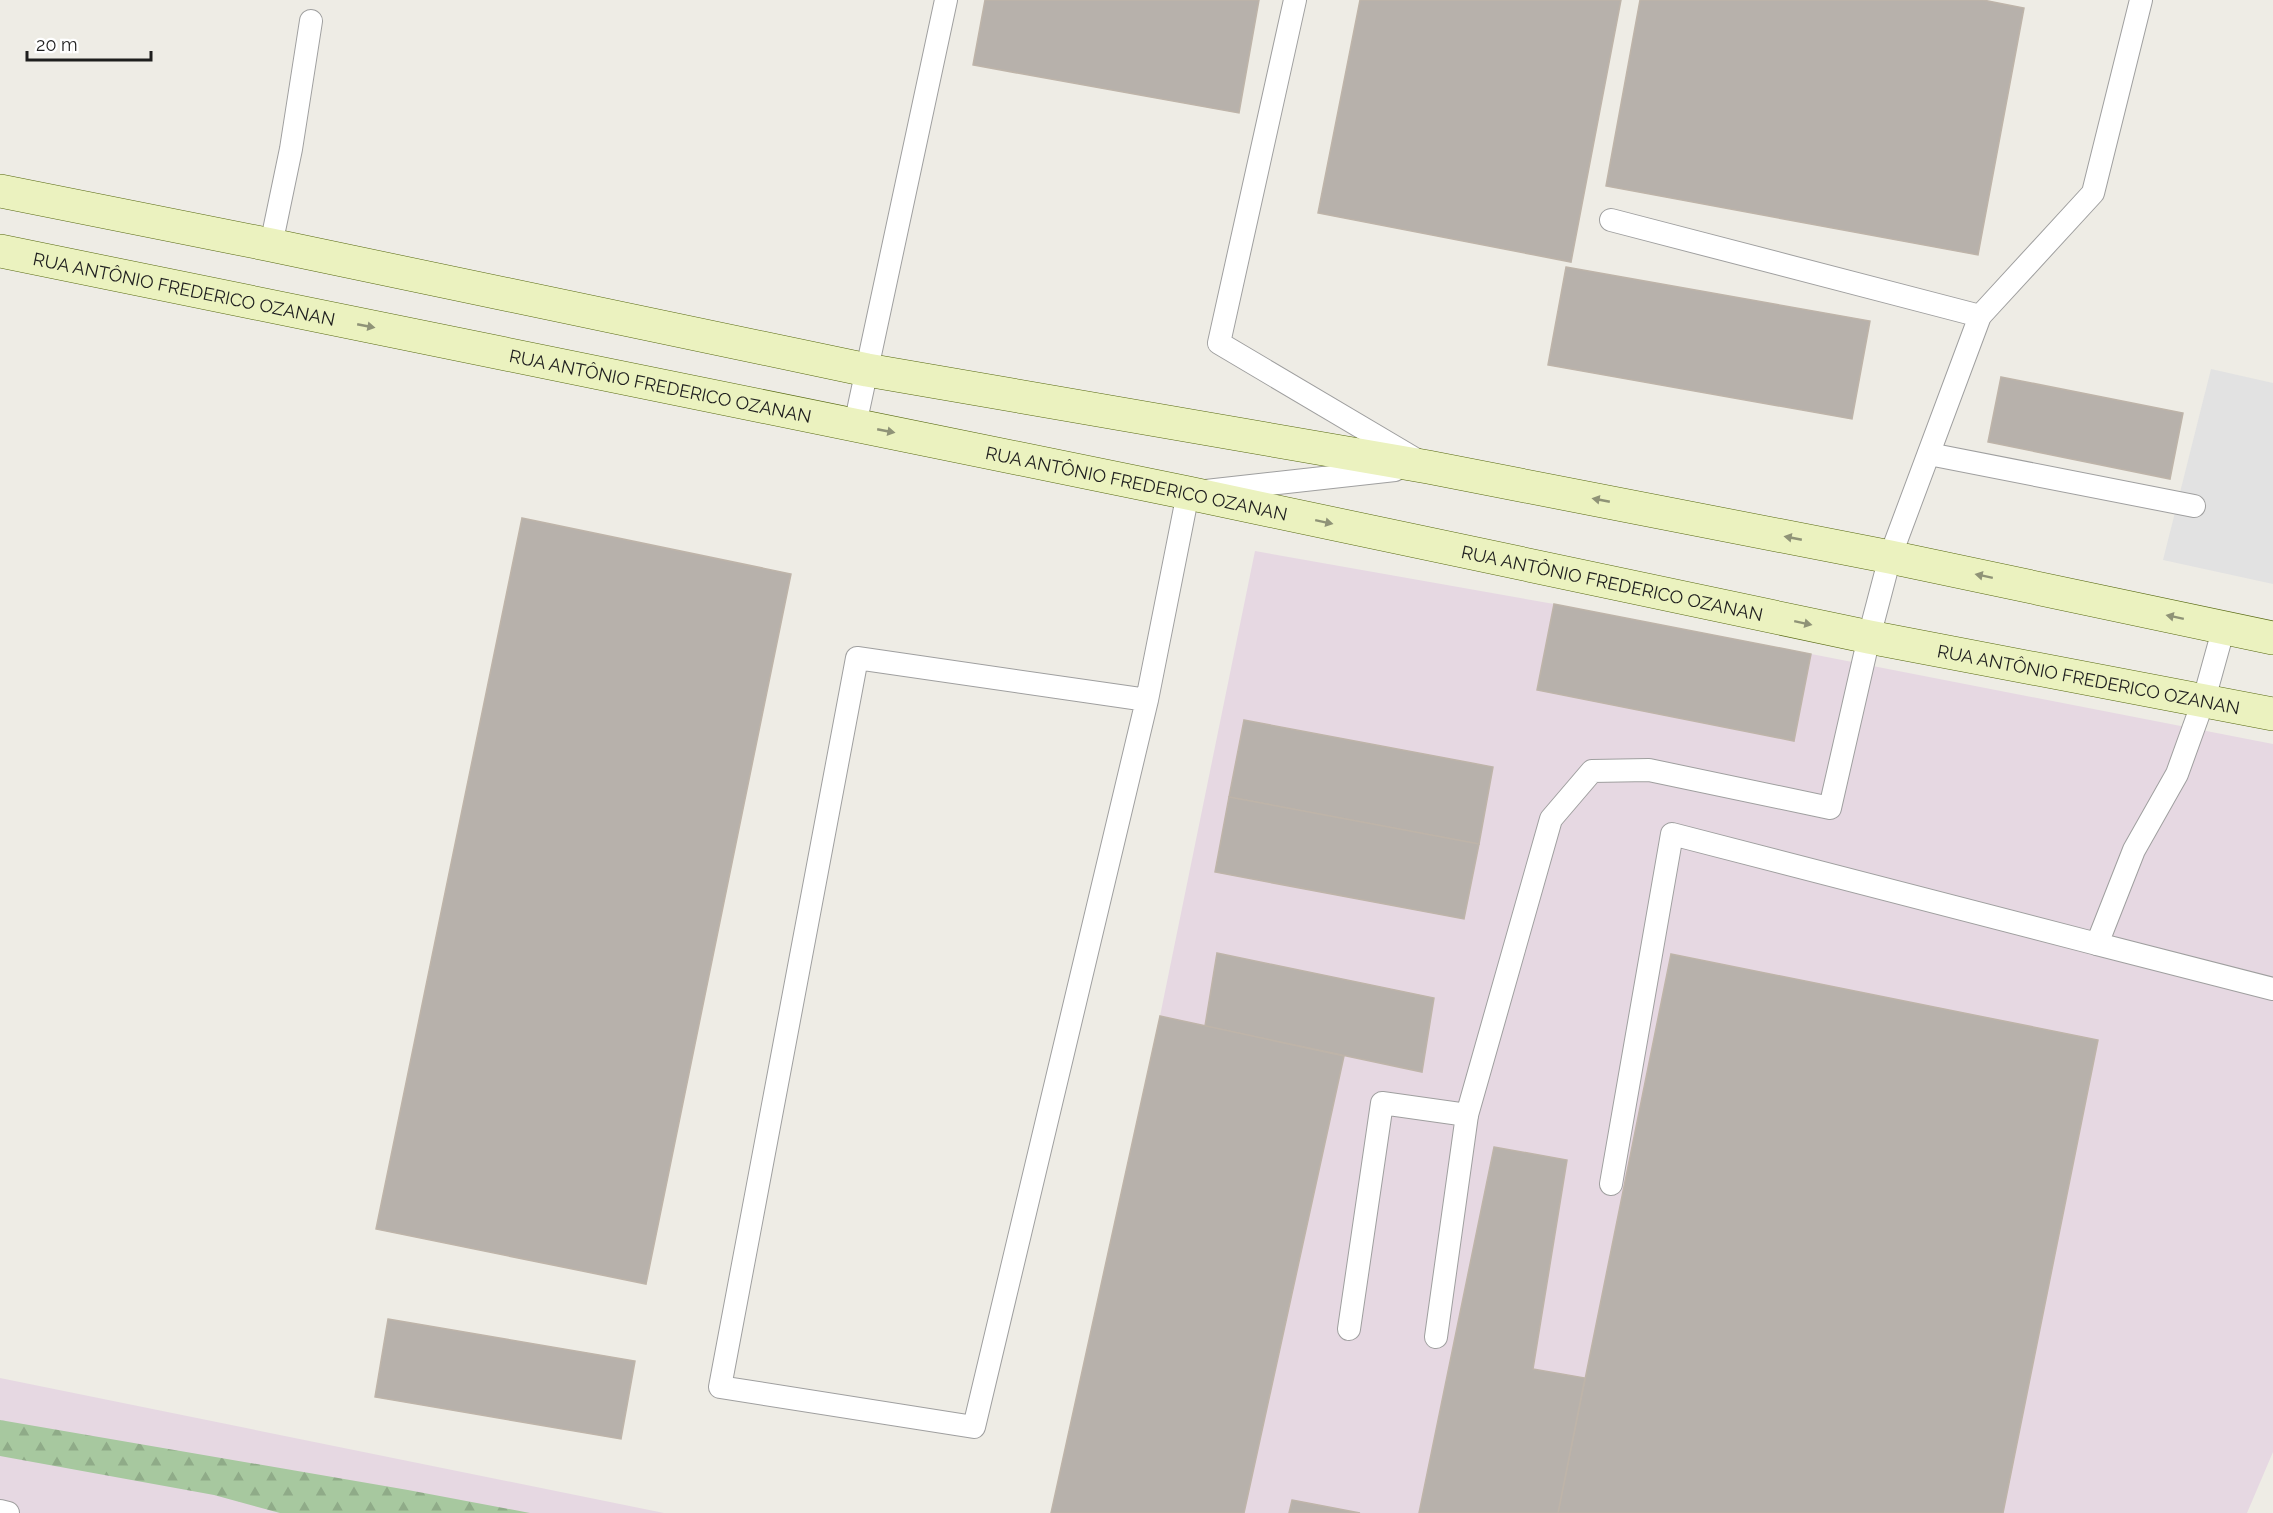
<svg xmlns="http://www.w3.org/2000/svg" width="2273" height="1513" font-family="Raleway,sans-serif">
<defs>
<pattern id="forest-firs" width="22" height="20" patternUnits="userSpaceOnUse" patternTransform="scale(1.5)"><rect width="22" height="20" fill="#a7c89f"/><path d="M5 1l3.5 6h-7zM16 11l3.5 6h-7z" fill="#8fab88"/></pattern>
</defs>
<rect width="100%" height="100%" fill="#eeece5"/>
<g fill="#e6d8e2">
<polygon points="1255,551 1554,604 2273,744 2273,1452 2247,1513 1051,1513 1160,1016"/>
<polygon points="0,1378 664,1513 0,1513"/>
</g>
<polygon fill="url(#forest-firs)" points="0,1420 408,1490 530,1513 280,1513 214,1495 0,1456"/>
<polygon fill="#e2e2e2" points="2211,369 2273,383 2273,584 2163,560"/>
<g fill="#b7b1ab" stroke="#beb4a9" stroke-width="1.5">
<polygon points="985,0 1259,0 1239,113 973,65"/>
<polygon points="1360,0 1621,0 1571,262 1318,213"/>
<polygon points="1640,0 1983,0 2024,8 1978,255 1606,186"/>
<polygon points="1566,267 1870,321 1852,419 1548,365"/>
<polygon points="2001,377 2183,413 2170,479 1988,442"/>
<polygon points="522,518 791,574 646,1284 376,1229"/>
<polygon points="1554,604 1811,654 1794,741 1537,690"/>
<polygon points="1244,720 1493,767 1479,844 1229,797"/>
<polygon points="1229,797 1479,844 1464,919 1215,872"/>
<polygon points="1217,953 1434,998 1422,1072 1205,1026"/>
<polygon points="1671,954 2098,1040 2003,1513 1558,1513"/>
<polygon points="1160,1016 1344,1056 1244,1513 1051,1513"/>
<polygon points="1494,1147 1567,1160 1533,1369 1585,1378 1558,1513 1419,1513"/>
<polygon points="388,1319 635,1361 621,1439 375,1397"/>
<polygon points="1292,1500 1360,1513 1289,1513"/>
</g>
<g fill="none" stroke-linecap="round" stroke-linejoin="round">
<defs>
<g id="service">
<polyline points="1295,0 1219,343 1415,459"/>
<polyline points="1611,220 1980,316"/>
<polyline points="271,245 291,149 311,21"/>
<polyline points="855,425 946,0"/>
<polyline points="1929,454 2194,506"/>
<polyline points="1147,700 857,658 720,1387 974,1427 1147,700 1188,493 1395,470"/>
<polyline points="2097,944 2273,989"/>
<polyline points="1467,1115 1551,819 1592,771 1649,770 1830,808 1869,637 1890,557 1980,316 2093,193 2141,0"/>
<polyline points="1611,1184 1672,834 2097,944 2134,850 2177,774 2204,699 2224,627"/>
<polyline points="1349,1329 1382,1103 1467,1115 1436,1337"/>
<polyline points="0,1511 8,1513"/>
</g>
<g id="secondary">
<polyline points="0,191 271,245 867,370 1428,467 1890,557 2273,638"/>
<path id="s1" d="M0,251L1188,493L1869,637L2273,714"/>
</g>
</defs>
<use href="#service" stroke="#9f9f9f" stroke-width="24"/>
<use href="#secondary" stroke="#576812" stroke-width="34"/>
<use href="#service" stroke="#fff" stroke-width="22"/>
<use href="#secondary" stroke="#ebf2bf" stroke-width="33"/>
</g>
<defs><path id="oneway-solid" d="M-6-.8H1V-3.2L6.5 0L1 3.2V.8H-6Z" transform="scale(1.5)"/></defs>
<g fill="#8f9377">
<use href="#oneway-solid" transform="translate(366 326) rotate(11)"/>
<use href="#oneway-solid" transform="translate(886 431) rotate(11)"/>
<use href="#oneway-solid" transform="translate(1601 500) rotate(-169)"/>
<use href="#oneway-solid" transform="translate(1324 522) rotate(12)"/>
<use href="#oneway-solid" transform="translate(1793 538) rotate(-169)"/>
<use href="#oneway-solid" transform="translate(1984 576) rotate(-168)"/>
<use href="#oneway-solid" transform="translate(2175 617) rotate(-168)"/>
<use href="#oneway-solid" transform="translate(1803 623) rotate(12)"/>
</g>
<g text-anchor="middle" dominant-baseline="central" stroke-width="4.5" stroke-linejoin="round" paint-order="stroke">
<g font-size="18" fill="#1e1e1e" stroke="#fff">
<text stroke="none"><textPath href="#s1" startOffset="188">RUA ANTÔNIO FREDERICO OZANAN</textPath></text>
<text stroke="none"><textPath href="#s1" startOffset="674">RUA ANTÔNIO FREDERICO OZANAN</textPath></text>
<text stroke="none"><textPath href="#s1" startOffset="1160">RUA ANTÔNIO FREDERICO OZANAN</textPath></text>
<text stroke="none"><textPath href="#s1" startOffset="1646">RUA ANTÔNIO FREDERICO OZANAN</textPath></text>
<text stroke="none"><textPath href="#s1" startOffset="2132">RUA ANTÔNIO FREDERICO OZANAN</textPath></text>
</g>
</g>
<path d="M27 51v9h124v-9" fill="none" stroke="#1e1e1e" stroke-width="3"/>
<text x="36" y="51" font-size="18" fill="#1e1e1e" stroke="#ffffff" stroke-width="4.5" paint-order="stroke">20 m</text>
</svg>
